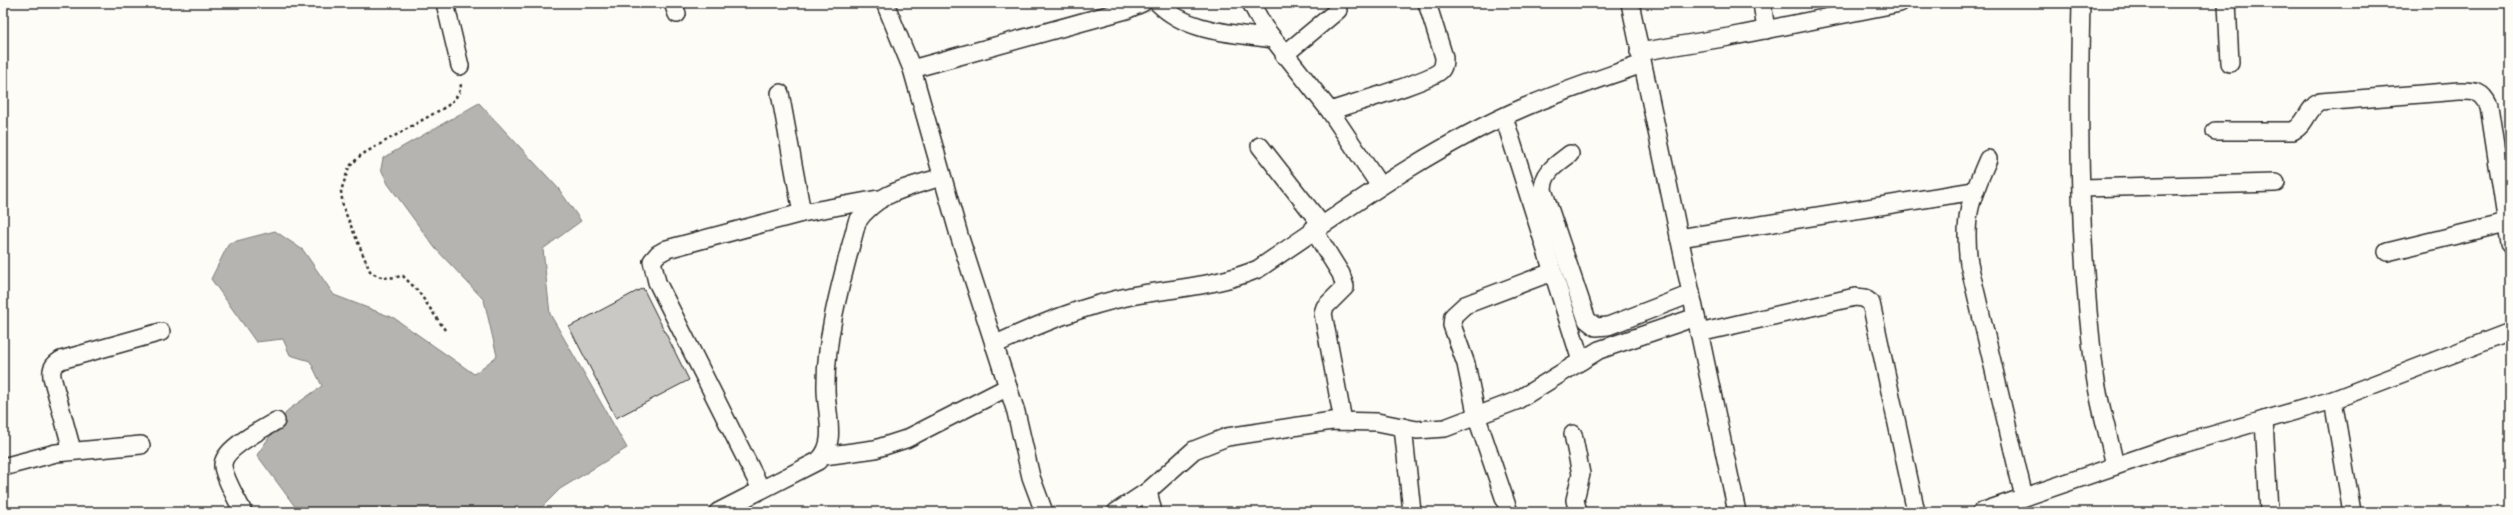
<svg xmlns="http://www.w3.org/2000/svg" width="2513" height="515" font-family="'Gochi Hand',sans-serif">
<rect width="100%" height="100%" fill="#fdfcf7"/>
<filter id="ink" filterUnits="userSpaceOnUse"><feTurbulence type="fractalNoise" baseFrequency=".025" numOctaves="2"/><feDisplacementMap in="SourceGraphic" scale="8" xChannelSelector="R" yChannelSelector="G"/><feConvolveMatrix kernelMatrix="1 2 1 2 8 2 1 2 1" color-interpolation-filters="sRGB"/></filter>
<g filter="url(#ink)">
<polygon fill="#b5b4b1" stroke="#7e7d7b" points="479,103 558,188 581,221 543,249 550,314 627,448 560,489 537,512 299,512 257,455 288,410 322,386 310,361 290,355 283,339 256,342 211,279 229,243 275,231 303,250 334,295 394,318 474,374 497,356 484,300 435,248 388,184 381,169 383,158"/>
<polygon fill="#c9c8c4" stroke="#2b2b2b" points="643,288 689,380 616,418 569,327"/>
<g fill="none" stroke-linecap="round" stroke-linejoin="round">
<defs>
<g id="minor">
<polyline points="445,3 460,66"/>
<polyline points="673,3 677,14"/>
<polyline points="885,3 912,69 959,235 1016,412 1031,477 1044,512"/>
<path d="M1158,3C1188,33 1233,33 1273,39"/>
<polyline points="1251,3 1264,27 1330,111 1380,186"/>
<polyline points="1630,3 1737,512"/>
<polyline points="1762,3 1766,30"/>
<path d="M2081,3C2078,127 2079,252 2095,375C2099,405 2109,436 2115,466"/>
<polyline points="2227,3 2230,63"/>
<polyline points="1639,52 1729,37 1900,3"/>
<polyline points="1284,55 1338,10"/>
<polyline points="912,69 1126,10 1142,3"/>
<polyline points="780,93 802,213"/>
<path d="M1330,111C1350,104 1428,82 1440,71C1444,67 1444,62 1444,57L1427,3"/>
<polyline points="1504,117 1581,361"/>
<path d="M2215,131H2293C2307,124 2307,108 2320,102L2459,91C2474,91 2482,90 2489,106L2510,244"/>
<polyline points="1260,146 1321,224"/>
<path d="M1570,154C1557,164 1543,172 1543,190L1587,320L1596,327L1608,326L1691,294"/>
<path d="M1988,159C1970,200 1963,218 1969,264L2024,497"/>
<polyline points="2082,188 2276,183"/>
<polyline points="1313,229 1341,274 1345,287 1325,307 1323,313 1343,421"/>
<polyline points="1679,238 1974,191"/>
<polyline points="2387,252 2506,223"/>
<polyline points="1699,333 1855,297 1864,298 1871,303 1916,512"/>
<path d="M994,345C1039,324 1083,306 1131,296C1174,288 1218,286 1258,269C1344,211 1429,148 1525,107C1563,91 1603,78 1642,64"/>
<polyline points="2333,400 2352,512"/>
<polyline points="2264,420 2269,512"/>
<polyline points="1403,427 1412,512"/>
<polyline points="1573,434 1581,474 1575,500 1578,512"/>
<path d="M72,450L52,377C51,368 53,365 61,360L161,332"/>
<polyline points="824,456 875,449 906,439 1008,387"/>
<polyline points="3,467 56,453 141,445"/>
<polyline points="761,489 657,282 652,261 658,254 667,249 802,213 878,199"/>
<polyline points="1148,491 1153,512"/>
<path d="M243,512C238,501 224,478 223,466C222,449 263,429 276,421"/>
<path d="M718,512L818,461C838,444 826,413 826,389C825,333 843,276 857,222C877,192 910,187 942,177"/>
<polyline points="1116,512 1148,491 1194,450 1227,437 1332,421 1377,422 1417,430 1445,428 1516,401 1599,350 1696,317"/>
<polyline points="1509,512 1477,418 1466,364 1452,325 1453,316 1465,305 1552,272"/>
<polyline points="1981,512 2168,448 2333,400 2510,332"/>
</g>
</defs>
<use href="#minor" stroke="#2b2b2b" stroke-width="20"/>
<path stroke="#2b2b2b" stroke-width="2.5" stroke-dasharray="3 3" stroke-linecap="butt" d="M445,330L418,291L403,276C390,278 381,280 370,271L343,207L341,191L349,167L361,155L447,106C455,99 461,94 461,82"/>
<use href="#minor" stroke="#fdfcf7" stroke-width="17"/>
</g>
</g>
<rect width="2513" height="515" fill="none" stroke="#fdfcf7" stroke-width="16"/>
<rect x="8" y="8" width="2497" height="499" fill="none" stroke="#2b2b2b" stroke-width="1.5" filter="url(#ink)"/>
</svg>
